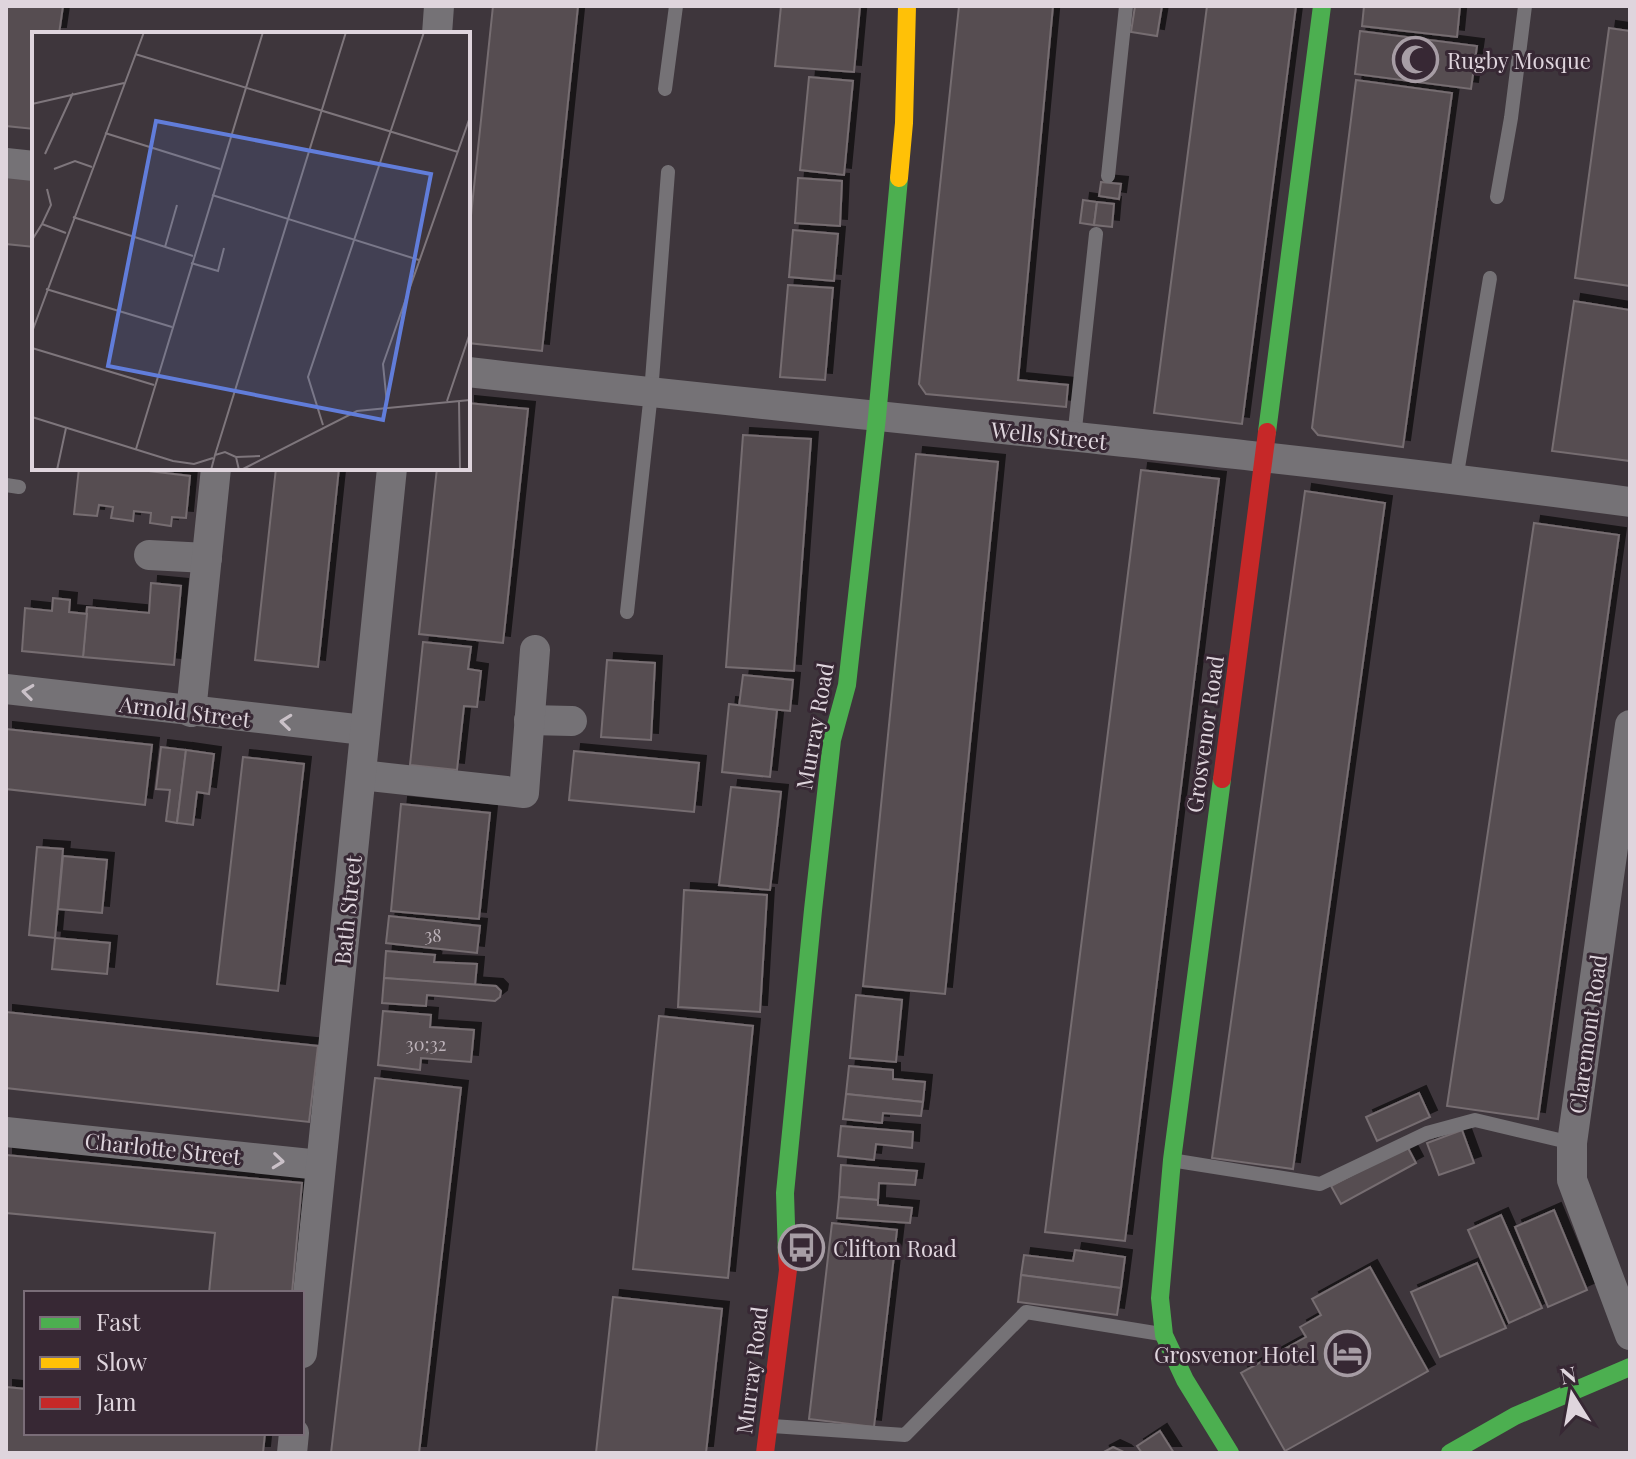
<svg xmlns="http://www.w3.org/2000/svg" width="1636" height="1459" font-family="'Playfair Display',serif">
<defs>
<filter id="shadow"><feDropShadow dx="7" dy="-7" stdDeviation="0" flood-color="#0009"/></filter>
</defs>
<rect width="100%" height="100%" fill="#3e363c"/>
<g fill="#564e51" stroke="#766d71" stroke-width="2" filter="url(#shadow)">
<polygon points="6,6 63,6 59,34 34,34 34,129 6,126"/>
<polygon points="493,6 578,6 542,351 468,343 468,244"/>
<polygon points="781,6 860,6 854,72 775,66"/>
<polygon points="959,6 1053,6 1018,380 1068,385 1066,407 926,394 919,384"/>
<polygon points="1135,6 1162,6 1157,36 1131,32"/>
<polygon points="1207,6 1296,6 1242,424 1154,413"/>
<polygon points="1364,6 1460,6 1457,37 1362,26"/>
<polygon points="1609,28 1630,31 1630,286 1575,278"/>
<polygon points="1360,31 1477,46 1471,89 1355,74"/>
<polygon points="809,77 853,81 844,175 800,170"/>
<polygon points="1356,80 1452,93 1403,447 1318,435 1312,428"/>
<polygon points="6,170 34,173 34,247 6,244"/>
<polygon points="798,178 842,181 840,226 795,223"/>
<polygon points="1101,182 1121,184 1119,199 1099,196"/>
<polygon points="1083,200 1097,202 1094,225 1080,223"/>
<polygon points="1097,202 1114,204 1112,227 1094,225"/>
<polygon points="793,230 838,234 834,281 789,277"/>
<polygon points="788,285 833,288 825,380 780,377"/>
<polygon points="1574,301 1630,310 1630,461 1552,451"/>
<polygon points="468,403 528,409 503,643 419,634 437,468 468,468"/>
<polygon points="743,435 811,439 794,671 726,667"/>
<polygon points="916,454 998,462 945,994 863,986"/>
<polygon points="79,468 124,468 190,476 186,518 172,517 171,526 150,523 151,513 134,511 133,521 111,518 113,507 99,505 97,516 74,514"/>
<polygon points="276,468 339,468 318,667 255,660"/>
<polygon points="1141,470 1219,479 1125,1241 1045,1232"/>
<polygon points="1305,491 1385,503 1293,1169 1212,1158"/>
<polygon points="1534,523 1619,535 1538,1119 1447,1106"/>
<polygon points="151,583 181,586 174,665 83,657 87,607 149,613"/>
<polygon points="53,598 70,600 69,612 87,614 83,657 22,651 25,608 52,611"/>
<polygon points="423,642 471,647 468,669 481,671 477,707 464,706 457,770 410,765"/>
<polygon points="607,660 655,663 651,740 601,737"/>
<polygon points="743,675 793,680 790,711 739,706"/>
<polygon points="729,704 777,710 770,777 722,772"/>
<polygon points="6,729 152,745 145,805 6,789"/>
<polygon points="161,747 186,750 177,823 166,821 170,790 156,789"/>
<polygon points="186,750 214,754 209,794 197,792 193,825 177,823"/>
<polygon points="574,751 699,763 694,812 569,800"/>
<polygon points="243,757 304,764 278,991 217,984"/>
<polygon points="731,787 781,792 770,890 719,885"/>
<polygon points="401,804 490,813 479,919 391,911"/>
<polygon points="37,847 63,849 55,938 29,935"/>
<polygon points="63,856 107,860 102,913 58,909"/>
<polygon points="684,890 767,895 760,1012 678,1007"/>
<polygon points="389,916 480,926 477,953 386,943"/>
<polygon points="55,938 110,943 107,974 52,969"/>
<polygon points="386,951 435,955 434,962 477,964 475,985 384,978"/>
<polygon points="384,978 496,986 501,991 500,997 495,1001 427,995 426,1006 382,1003"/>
<polygon points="856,995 902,1000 896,1062 850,1058"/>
<polygon points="383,1011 431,1015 430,1027 474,1030 471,1062 421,1058 420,1070 378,1065"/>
<polygon points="6,1012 318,1046 309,1122 6,1088"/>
<polygon points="659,1016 753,1026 728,1278 633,1269"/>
<polygon points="849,1066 893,1070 893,1079 925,1082 923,1102 846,1094"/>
<polygon points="375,1078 461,1088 419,1453 331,1453"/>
<polygon points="1419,1093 1430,1117 1377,1141 1366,1117"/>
<polygon points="846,1094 923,1102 921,1116 883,1113 882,1123 843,1119"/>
<polygon points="841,1126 913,1132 912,1148 876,1144 874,1160 838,1156"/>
<polygon points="1462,1130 1474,1163 1439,1175 1427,1143"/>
<polygon points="1407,1146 1416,1163 1341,1204 1331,1186"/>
<polygon points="6,1155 302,1183 292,1293 209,1293 215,1233 6,1213"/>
<polygon points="841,1165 917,1171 915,1185 879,1183 878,1200 839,1197"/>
<polygon points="839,1197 878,1200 878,1205 912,1208 910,1223 837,1218"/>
<polygon points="1554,1210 1587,1290 1548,1307 1515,1227"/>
<polygon points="1501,1215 1542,1308 1509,1323 1468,1230"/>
<polygon points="832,1223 897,1230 874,1427 809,1419"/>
<polygon points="1075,1250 1125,1257 1121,1288 1021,1275 1024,1255 1073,1261"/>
<polygon points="1477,1263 1506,1328 1440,1357 1411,1292"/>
<polygon points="1370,1267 1428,1371 1285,1451 1241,1373 1306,1337 1300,1327 1321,1315 1312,1299"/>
<polygon points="1021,1275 1121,1288 1117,1315 1018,1302"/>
<polygon points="613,1297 722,1309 706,1453 596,1453"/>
<polygon points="6,1387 26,1389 26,1433 265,1433 263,1453 6,1453"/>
<polygon points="1160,1431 1174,1453 1142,1453 1137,1446"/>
<polygon points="1113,1447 1124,1452 1125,1453 1102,1453"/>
</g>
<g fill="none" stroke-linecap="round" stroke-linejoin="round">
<g stroke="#757276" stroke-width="14">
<polyline points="665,89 676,6"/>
<polyline points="1108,176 1126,6"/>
<polyline points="1497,197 1511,118 1525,6"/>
<polyline points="1074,438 1096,234"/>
<polyline points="1456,479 1490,278"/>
<polyline points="6,485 19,487"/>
<polyline points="627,612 651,393 668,172"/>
<polyline points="1177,1161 1320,1184 1427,1133 1475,1120 1572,1143"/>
<polyline points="772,1426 905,1435 1026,1312 1161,1334"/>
</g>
<g stroke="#757276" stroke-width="30">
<polyline points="437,34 439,6"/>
<polyline points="6,163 34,166"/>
<path d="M468,372C855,416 1244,450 1630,502"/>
<polyline points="149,555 207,558"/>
<polyline points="6,689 364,730"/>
<polyline points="191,712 216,468"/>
<polyline points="529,720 572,721"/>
<polyline points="1630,725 1572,1143 1572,1180 1630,1335"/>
<polyline points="361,775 524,793 535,650"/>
<polyline points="6,1132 320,1165"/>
<polyline points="302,1353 392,468"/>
<polyline points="292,1453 294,1433"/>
</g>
<g stroke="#4caf50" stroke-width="18">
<polyline points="1267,432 1322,6"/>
<polyline points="1222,779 1172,1160 1160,1298 1164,1335 1185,1380 1230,1453"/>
<polyline points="787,1256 785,1193 813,910 832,740 847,685 877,417 899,178"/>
<polyline points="1450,1453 1515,1416 1630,1367"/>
</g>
<polyline stroke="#ffc107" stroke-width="18" points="899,178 904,123 907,6"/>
<g stroke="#c62828" stroke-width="18">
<polyline points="1222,779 1267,432"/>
<polyline points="765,1453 788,1270 787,1256"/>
</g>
</g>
<defs><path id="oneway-chevron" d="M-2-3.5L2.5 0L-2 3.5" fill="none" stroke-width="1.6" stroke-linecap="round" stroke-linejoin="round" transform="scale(2)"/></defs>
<g stroke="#cac1c8">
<use href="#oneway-chevron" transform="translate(28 692) rotate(-173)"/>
<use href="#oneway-chevron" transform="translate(286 722) rotate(-174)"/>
<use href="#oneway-chevron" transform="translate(278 1161) rotate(6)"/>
</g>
<defs>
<symbol id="mosque-ring" viewBox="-11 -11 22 22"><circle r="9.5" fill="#372834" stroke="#a79da5" stroke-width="1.5"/><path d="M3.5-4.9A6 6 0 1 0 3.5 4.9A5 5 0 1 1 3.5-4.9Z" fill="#a79da5"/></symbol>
<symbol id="bus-ring" viewBox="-11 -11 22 22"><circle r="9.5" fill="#372834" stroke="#a79da5" stroke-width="1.5"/><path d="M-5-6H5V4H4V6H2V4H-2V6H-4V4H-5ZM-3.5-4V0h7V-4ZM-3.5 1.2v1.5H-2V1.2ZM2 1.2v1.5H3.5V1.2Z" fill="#a79da5"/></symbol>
<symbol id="hotel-ring" viewBox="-11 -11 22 22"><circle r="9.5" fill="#372834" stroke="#a79da5" stroke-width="1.5"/><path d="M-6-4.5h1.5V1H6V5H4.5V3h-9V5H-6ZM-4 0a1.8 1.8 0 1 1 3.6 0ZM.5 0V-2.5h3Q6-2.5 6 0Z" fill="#a79da5"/></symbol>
</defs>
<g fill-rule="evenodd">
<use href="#mosque-ring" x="1390" y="34" width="51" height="51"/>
<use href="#bus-ring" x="776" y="1222" width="51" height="51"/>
<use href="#hotel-ring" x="1322" y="1328" width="51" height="51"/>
</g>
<g text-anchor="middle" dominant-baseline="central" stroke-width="6" stroke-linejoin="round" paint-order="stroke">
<g font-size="18" fill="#bdb3ba">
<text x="433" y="935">38</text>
<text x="426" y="1044">30;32</text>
</g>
<g font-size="22" fill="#dfd5dd" stroke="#372834" text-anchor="start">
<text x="1447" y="60">Rugby Mosque</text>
<text x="833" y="1248">Clifton Road</text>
<text x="1316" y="1354" text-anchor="end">Grosvenor Hotel</text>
</g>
<g font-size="22" fill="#dfd5dd" stroke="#372834">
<text transform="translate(1049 435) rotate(6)">Wells Street</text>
<text transform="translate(185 711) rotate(7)">Arnold Street</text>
<text transform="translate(814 726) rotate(-80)">Murray Road</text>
<text transform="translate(1204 734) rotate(-82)">Grosvenor Road</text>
<text transform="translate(347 910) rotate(-84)">Bath Street</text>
<text transform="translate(1587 1034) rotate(-82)">Claremont Road</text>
<text transform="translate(163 1148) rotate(6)">Charlotte Street</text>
<text transform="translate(751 1370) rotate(-83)">Murray Road</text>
</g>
</g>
<g transform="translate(32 32)">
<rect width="438" height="438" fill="#3e363c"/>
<path fill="none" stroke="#7e767c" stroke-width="2" d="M103,22L426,120M0,72L92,51M73,101L188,137M13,122L41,61M22,137L43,129L60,135M180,163L387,228M41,185L161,224M10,192L19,173L15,157M0,208L10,192L34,201M133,215L145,173M159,231L186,239L192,216M14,257L140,295M0,300L112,0M0,316L122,353M415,369L438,301M427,369L428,438M355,372L351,332L438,85M0,385L141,429L162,432L181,426M291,393L276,345L392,0M104,417L231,0M183,423L314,0M204,425L228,424M25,438L34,396M179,438L183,423L193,420L204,425L207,438M209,438L325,379L438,368"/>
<path fill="#617dda" fill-opacity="0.15" stroke="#617dda" stroke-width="4" d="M124,89L399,142L351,388L76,334Z"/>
<rect width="438" height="438" fill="none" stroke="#dfd5dd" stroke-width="4"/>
</g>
<rect width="1636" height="1459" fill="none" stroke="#dfd5dd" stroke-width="16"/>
<rect x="24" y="1291" width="280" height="144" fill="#372834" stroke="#7a6d78" stroke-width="2"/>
<rect x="40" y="1317" width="40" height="12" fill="#4caf50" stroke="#7a6d78" stroke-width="2"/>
<text x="96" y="1331" font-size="24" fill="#dfd5dd">Fast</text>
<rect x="40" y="1357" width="40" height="12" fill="#ffc107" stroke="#7a6d78" stroke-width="2"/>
<text x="96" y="1371" font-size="24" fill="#dfd5dd">Slow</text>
<rect x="40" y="1397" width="40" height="12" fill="#c62828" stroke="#7a6d78" stroke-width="2"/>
<text x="96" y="1411" font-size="24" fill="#dfd5dd">Jam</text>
<g transform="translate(1572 1395) rotate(349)" stroke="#372834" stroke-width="6" paint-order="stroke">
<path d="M0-6L14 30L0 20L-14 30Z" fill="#dfd5dd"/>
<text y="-12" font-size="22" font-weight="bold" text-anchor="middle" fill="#dfd5dd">N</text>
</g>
</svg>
